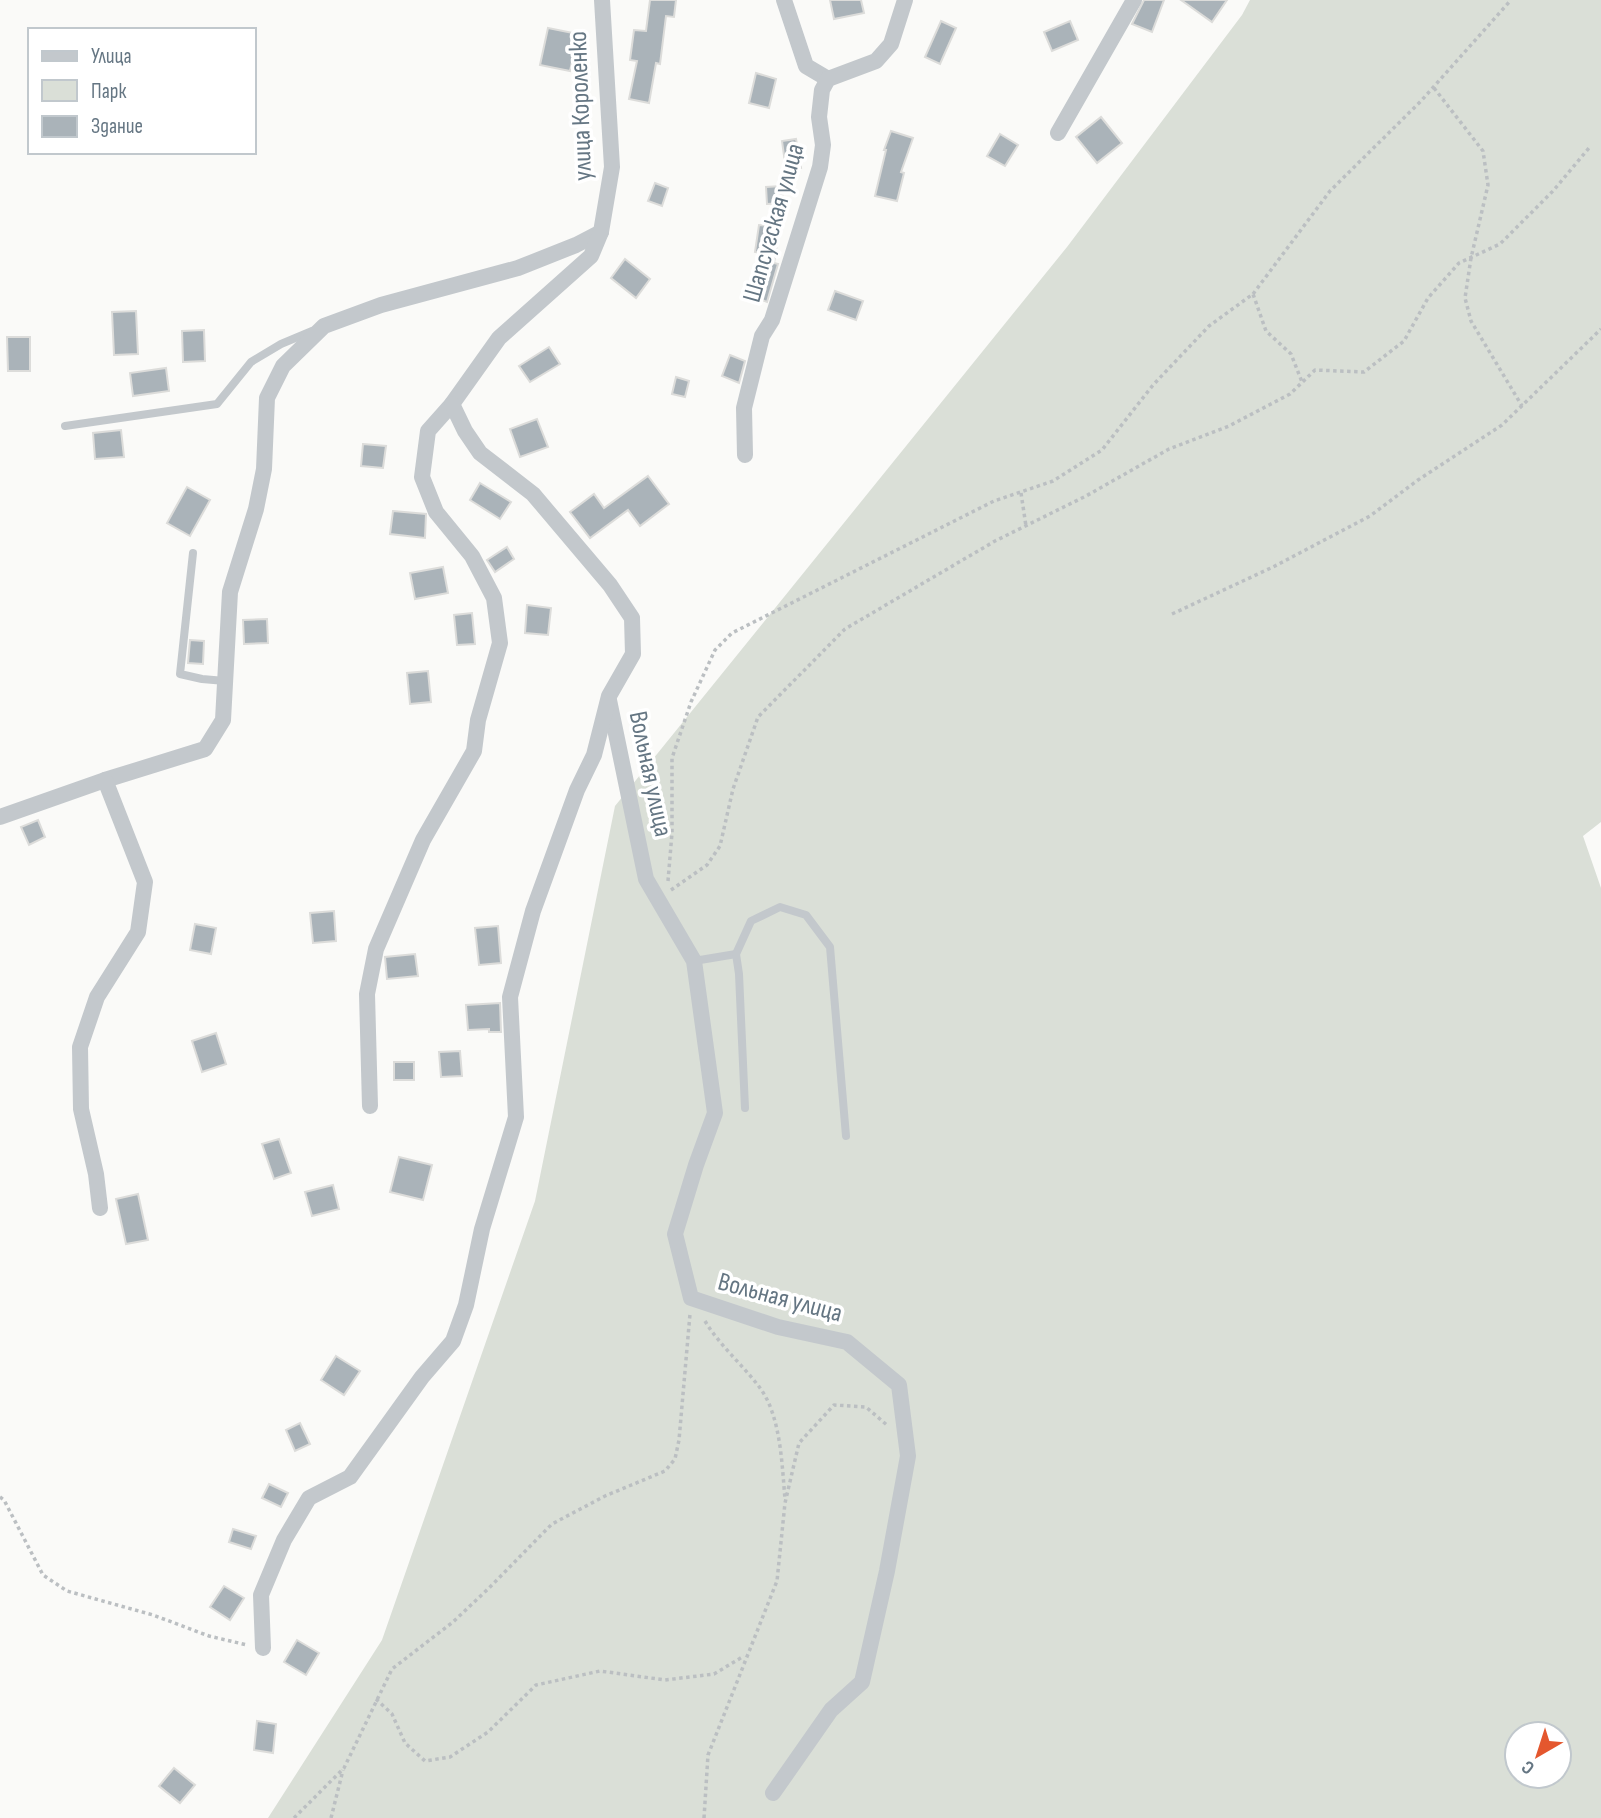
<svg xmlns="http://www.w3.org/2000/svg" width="1601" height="1818" font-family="'Sofia Sans Condensed',sans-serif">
<rect width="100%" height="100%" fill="#fafaf8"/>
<path fill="#dadfd7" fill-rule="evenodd" d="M1250,0H1601V822L1583,836L1601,888V1818H268L382,1640L535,1201L615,806L1067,247L1242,15ZM1517,1734H1559V1776H1517Z"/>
<g fill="#aab3b9" stroke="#dcdcda" stroke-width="2">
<polygon points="650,0 676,0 674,17 666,16 660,64 656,63 649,103 629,99 637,61 630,60 634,30 646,31"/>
<polygon points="830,0 861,0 864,13 834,19"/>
<polygon points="1144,0 1164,0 1152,32 1132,24"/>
<polygon points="1181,0 1227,0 1212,22"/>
<polygon points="941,21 956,28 940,64 925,57"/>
<polygon points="1070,21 1078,40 1052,51 1044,32"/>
<polygon points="548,28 578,34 570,71 540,65"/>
<polygon points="756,73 776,79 769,108 749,103"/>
<polygon points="1101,117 1122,143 1097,163 1076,137"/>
<polygon points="891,131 913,138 901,172 904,173 897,201 875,196 886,150 884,150"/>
<polygon points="1000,134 1018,145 1005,166 987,156"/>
<polygon points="796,139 801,168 786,170 782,141"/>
<polygon points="655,183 668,188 662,206 648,201"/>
<polygon points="782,186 783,203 767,204 766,187"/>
<polygon points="772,216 781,218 774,263 778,264 767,302 752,296 760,274 755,272 761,253 755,252 759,225 769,226"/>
<polygon points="625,259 650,279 636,298 611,278"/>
<polygon points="835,291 863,301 856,320 828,310"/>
<polygon points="136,311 138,354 114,355 112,312"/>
<polygon points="204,330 205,361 183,362 182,331"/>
<polygon points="7,337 30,337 30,371 8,371"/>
<polygon points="549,347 560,364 530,382 519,366"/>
<polygon points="730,355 745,361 739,383 722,376"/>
<polygon points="166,368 169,391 133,396 130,373"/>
<polygon points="676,377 689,381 685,397 672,394"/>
<polygon points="537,419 548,447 520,457 510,429"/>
<polygon points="121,430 124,457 95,459 93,433"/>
<polygon points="363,444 386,446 383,468 361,466"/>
<polygon points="648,476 669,504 640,526 628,510 590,538 570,512 594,494 604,508"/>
<polygon points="480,483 511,502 500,519 470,500"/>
<polygon points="187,487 210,500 190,536 167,523"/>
<polygon points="393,511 426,514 425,538 390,534"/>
<polygon points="507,547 514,559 495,572 487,560"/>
<polygon points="443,567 448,593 415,599 410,573"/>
<polygon points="527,605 551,608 548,635 525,633"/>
<polygon points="472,613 475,644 457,645 454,615"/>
<polygon points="267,619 268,643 244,644 243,620"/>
<polygon points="190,640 204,641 203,664 188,663"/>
<polygon points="428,671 431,702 410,704 407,673"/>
<polygon points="38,820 45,837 29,845 21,827"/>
<polygon points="334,911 336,941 313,943 310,913"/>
<polygon points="195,924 216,928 211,954 190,950"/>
<polygon points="498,926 501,963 479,965 475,928"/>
<polygon points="415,954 418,976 387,979 385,957"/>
<polygon points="500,1003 501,1032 489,1032 489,1029 468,1030 466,1005"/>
<polygon points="216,1033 226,1064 202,1072 192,1041"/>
<polygon points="460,1051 462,1076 441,1077 439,1052"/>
<rect x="394" y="1062" width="20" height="18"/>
<polygon points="279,1139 291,1173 274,1179 262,1144"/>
<polygon points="399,1157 432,1165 423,1200 390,1192"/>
<polygon points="333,1185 339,1209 312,1216 305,1192"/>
<polygon points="138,1194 148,1240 126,1244 116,1199"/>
<polygon points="336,1356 360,1371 344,1395 321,1380"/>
<polygon points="300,1423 310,1444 295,1451 286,1430"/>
<polygon points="269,1484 288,1493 281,1507 262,1498"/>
<polygon points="233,1529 256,1536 251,1549 229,1542"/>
<polygon points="224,1586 244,1598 230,1620 210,1607"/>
<polygon points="297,1640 319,1653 306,1675 284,1662"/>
<polygon points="257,1721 276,1724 273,1753 254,1750"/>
<polygon points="174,1768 195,1785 180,1803 159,1786"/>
</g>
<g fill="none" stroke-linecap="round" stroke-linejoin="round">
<g stroke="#bbbfc2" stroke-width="3.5" stroke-dasharray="3.5 3.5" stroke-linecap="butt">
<polyline points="1434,88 1483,151 1488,185 1471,258 1465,298 1471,321 1522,406"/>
<polyline points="1253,294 1330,191 1421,101 1511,0"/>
<polyline points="1021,493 1026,526"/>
<polyline points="1172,614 1273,567 1370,516 1418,480 1502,425 1601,329"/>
<polyline points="668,881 672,833 672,758 691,702 715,650 732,633 994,501 1053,481 1102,450 1153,385 1209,326 1253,294 1266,331 1291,354 1302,382"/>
<polyline points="671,890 707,865 720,846 733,789 758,717 845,629 995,541 1086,496 1169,449 1229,426 1290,394 1315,370 1364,372 1404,341 1428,298 1459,263 1500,244 1553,191 1589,148"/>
<path d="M705,1321C720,1346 743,1365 760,1388C781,1416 782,1466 785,1499"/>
<polyline points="0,1497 4,1500 43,1575 67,1591 153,1615 209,1636 247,1645"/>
<polyline points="376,1699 392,1714 405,1743 425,1761 450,1757 488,1732 536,1685 600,1671 665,1680 714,1674 744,1656"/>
<polyline points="294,1818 344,1768 392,1669 453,1622 489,1588 552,1524 605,1496 665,1471 675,1459 679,1440 690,1314"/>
<polyline points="331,1818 343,1770"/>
<polyline points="704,1818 708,1755 777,1581 785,1503 799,1443 834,1405 866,1407 888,1426"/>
</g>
<g stroke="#c3c8cc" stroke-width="8">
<polyline points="65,426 217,404 251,362 281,344 312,331"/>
<polyline points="193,553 180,674 202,679 225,681"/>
<polyline points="694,961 736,954"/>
<polyline points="745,1108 739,974 736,954 751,921 780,907 806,915 830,947 846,1136"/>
</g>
<g stroke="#c3c8cc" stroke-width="16">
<polyline points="784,0 806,66 828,79"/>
<polyline points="1058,133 1134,0"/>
<polyline points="745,455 744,408 762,336 772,320 820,167 823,145 819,117 822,90 828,79 876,61 891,44 905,0"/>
<polyline points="609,700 646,879 694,961 715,1113 696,1165 675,1234 691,1298 778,1327 847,1342 899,1385 908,1456 887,1571 862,1682 831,1710 773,1793"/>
<polyline points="0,817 105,780 205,749 223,720 230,592 256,509 264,469 267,398 283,366 324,326 381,305 518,268 576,245 601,232"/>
<polyline points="370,1106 367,994 376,949 423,840 474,751 478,720 500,643 494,598 472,556 436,512 422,477 428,431 452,404 499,338 591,256 601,232 612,167 602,0"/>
<polyline points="100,1208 96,1174 81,1109 80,1047 97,997 138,932 145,882 105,780"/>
<polyline points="263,1648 261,1595 284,1540 309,1498 350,1477 422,1377 453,1341 466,1305 482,1229 516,1117 510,997 533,911 577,790 594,755 609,696 633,654 632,618 610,585 533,494 480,453 465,431 452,404"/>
</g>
</g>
<g text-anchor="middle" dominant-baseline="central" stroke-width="7" stroke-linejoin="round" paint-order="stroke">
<g font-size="26" fill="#657683" stroke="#fff">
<text transform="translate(581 106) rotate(-92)">улица Короленко</text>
<text transform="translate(774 223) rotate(-74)">Шапсугская улица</text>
<text transform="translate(650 774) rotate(78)">Вольная улица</text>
<text transform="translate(780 1298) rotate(15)">Вольная улица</text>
</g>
</g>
<rect x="28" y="28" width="228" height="126" fill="#ffffff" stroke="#c1c8cd" stroke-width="2"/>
<rect x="42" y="51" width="35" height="10" fill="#c3c8cc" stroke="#c1c8cd" stroke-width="2"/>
<text x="91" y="63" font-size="21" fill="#657683">Улица</text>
<rect x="42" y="80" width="35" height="21" fill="#dadfd7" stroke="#c1c8cd" stroke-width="2"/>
<text x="91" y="98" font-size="21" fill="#657683">Парк</text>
<rect x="42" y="116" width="35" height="21" fill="#aab3b9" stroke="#c1c8cd" stroke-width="2"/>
<text x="91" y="133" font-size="21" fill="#657683">Здание</text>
<g transform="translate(1538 1755) rotate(219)"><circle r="33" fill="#ffffff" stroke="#c1c8cd" stroke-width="2"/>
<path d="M0-5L12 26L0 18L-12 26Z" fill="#e4572e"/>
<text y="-10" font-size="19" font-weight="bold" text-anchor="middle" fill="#657683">С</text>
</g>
</svg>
